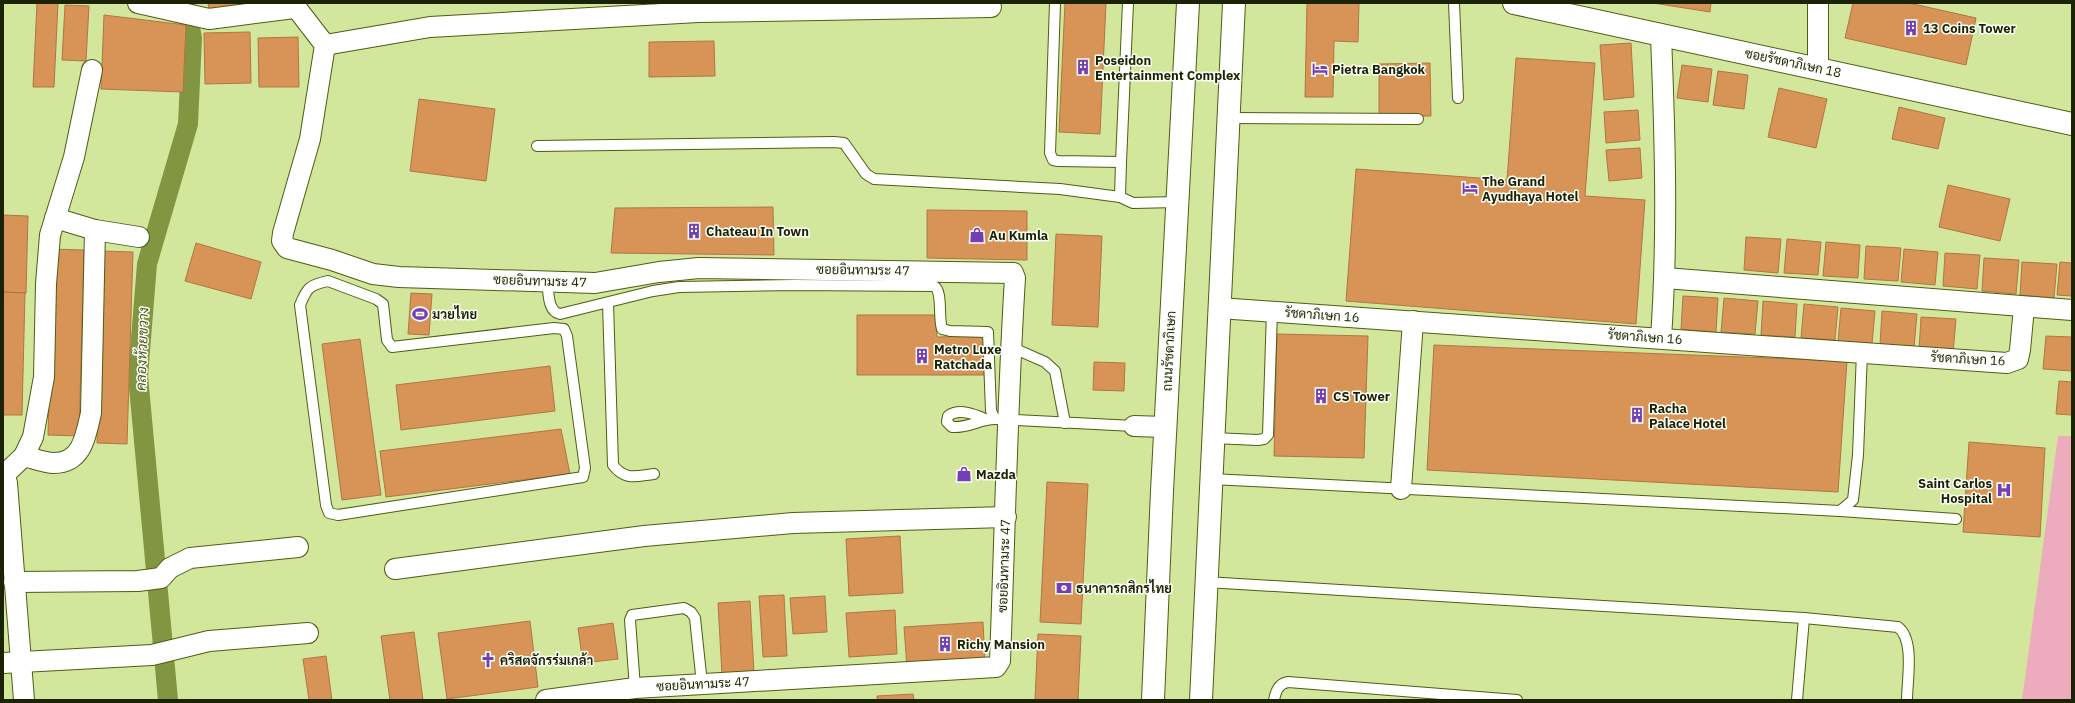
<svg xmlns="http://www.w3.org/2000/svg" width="2075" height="703" font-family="'IBM Plex Sans',Sarabun,sans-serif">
<rect width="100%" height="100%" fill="#d3e79c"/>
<polygon fill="#edabbe" points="2058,436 2072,436 2072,700 2022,700"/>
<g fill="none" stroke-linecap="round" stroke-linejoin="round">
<polyline stroke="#829641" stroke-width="20" points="168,700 138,376 147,264 188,124 192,38 185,3"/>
</g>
<g fill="#d89356" stroke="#b07643">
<polygon points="37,3 58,3 54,87 33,87"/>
<polygon points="208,3 268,3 210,14"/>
<polygon points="1065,3 1106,3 1100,134 1059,132"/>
<polygon points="1307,3 1359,3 1358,42 1334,41 1333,97 1305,97"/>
<polygon points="1653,3 1711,3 1710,12"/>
<polygon points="1853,3 1909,3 1976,18 1966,65 1845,38"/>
<polygon points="65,5 89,6 86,61 62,60"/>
<polygon points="104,15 186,25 183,92 101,89"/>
<polygon points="250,32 251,83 205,84 204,33"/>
<polygon points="298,37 299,87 259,87 258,38"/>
<polygon points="714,41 715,76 649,77 649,42"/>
<polygon points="1631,43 1634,97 1604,100 1600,45"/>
<polygon points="1516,58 1595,63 1585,196 1645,200 1636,324 1346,301 1356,169 1507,180"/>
<polygon points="1430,63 1431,116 1379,116 1379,64"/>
<polygon points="1682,65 1712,69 1708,102 1677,98"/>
<polygon points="1718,71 1748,75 1744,109 1713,105"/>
<polygon points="1779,88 1827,99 1816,148 1768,137"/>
<polygon points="419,99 495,109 486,181 410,171"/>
<polygon points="1899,107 1945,118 1938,149 1892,139"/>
<polygon points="1638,110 1640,140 1606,143 1604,112"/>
<polygon points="1640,148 1642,178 1609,181 1606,150"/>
<polygon points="1948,185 2010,199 2000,241 1939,227"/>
<polygon points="773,207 774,255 611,253 615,208"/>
<polygon points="927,210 1027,211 1027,260 927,258"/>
<polygon points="3,215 28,216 26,293 3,292"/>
<polygon points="1056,234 1102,236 1098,327 1052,325"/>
<polygon points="1746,237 1781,239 1778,273 1744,270"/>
<polygon points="1787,239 1821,242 1818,275 1784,273"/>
<polygon points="1826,242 1860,245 1858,278 1823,276"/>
<polygon points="196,243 261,262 251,299 185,281"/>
<polygon points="1866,246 1901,248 1898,281 1864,279"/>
<polygon points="53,249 84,250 79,436 48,435"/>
<polygon points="1904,249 1938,252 1935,285 1901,282"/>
<polygon points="102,251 133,252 127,444 97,443"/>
<polygon points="1945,253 1980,255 1977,289 1943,286"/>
<polygon points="1984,258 2019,260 2016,294 1982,291"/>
<polygon points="2022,262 2057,264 2054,298 2020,295"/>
<polygon points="2060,262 2072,263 2072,296 2057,295"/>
<polygon points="3,292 25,293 22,415 3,415"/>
<polygon points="411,293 432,294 429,335 408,334"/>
<polygon points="1683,296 1718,298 1716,332 1681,329"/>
<polygon points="1724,298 1758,301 1755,334 1721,332"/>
<polygon points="1763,301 1797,304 1795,337 1761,335"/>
<polygon points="1804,304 1838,307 1835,340 1801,338"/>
<polygon points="1841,308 1875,311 1872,344 1838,341"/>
<polygon points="1882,311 1917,314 1914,347 1880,345"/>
<polygon points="857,315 936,315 937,337 986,336 986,375 857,375"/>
<polygon points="1921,317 1956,319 1953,353 1919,350"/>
<polygon points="1277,334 1368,336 1364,458 1274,456"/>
<polygon points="2046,336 2072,337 2072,371 2043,369"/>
<polygon points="360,339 381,495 342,500 322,344"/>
<polygon points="1434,345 1847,361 1838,492 1427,470"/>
<polygon points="1094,362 1125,363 1124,391 1093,390"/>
<polygon points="550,366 555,411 401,430 396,385"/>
<polygon points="2059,381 2072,382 2072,415 2056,414"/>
<polygon points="561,429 570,474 386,497 380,451"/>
<polygon points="1969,442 2045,448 2040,537 1963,532"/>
<polygon points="1047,482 1088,484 1081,624 1040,622"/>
<polygon points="900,536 903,593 849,596 846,539"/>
<polygon points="784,595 787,656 763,657 759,596"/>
<polygon points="825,596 827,632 793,634 790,598"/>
<polygon points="750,601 754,673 722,675 718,603"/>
<polygon points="895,610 897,654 849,657 846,613"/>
<polygon points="530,621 538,687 447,699 438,633"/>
<polygon points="983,622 985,662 907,667 904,627"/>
<polygon points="613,623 618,659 583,663 578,628"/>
<polygon points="414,632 423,700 390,700 381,636"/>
<polygon points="1038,634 1081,636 1078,700 1035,700"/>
<polygon points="326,656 332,700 309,700 303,659"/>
<polygon points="913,694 914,700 877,700 877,696"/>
</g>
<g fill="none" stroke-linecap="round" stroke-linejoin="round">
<defs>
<g id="lane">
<polyline points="1055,3 1050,153 1053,160 1058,161 1121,162 1128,3"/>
<polyline points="1454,3 1458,98"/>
<polyline points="1228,118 1418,119"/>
<polyline points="537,146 834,142 844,143 866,174 874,179 1060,189 1120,197"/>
<polyline points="1121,162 1120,197 1133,203 1177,202"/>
<path d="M328,281L376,299L383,304L387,340L392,347L554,328L564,329L567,336L585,468L583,477L338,515L329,513L326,505L300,305C307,288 309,285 328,281Z"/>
<path d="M547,281C549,292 547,311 560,314L653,291L679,287L793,285L934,286C943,291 938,318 942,329L950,331L988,332L991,411L995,419L1134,426"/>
<path d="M608,303L613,465C625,481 636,476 654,474"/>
<polyline points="1011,347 1045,362 1055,371 1065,423"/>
<path d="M985,419C974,414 959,408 948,416L947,422L952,427C970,428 979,419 995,419"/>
<polyline points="1213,438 1258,440 1264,439 1268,435 1272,311"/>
<polyline points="1211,479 1840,511 1853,500 1858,455 1862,352"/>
<polyline points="1840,511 1956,519"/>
<polyline points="1206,582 1804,618 1797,700"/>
<path d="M1804,618L1898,627C1915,640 1907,680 1907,700"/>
<polyline points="635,688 630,620 632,615 684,608 691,612 695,618 702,684"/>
<path d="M1274,700C1276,691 1278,684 1288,682L1517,700"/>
</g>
<g id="street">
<path d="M138,3L209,19L294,8L298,10L325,45L310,139L283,233L282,241L287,248L332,260L373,274L399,277L595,283L659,272L699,268L1013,273L1015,278C1007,406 1005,533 1000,661L996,667L635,688L546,700"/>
<polyline points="1818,3 1818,67"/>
<polyline points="325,45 430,27 698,12 991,7"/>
<polyline points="55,218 95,230 139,237"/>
<polyline points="1665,278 2072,310"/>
<polyline points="1219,308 2007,363 2018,359 2020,350 2024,307"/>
<path d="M1661,338C1668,237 1665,137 1661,36"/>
<polyline points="1134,426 1165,427"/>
<path d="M24,456C33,458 44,463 54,463C83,463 86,434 91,413L95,230"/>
<polyline points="4,475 24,456 33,437 44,377 46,284 50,235 74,157 92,70"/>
<polyline points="4,475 7,483 24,700"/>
<polyline points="1401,489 1413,321"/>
<polyline points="395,569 644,536 793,523 1006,517"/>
<polyline points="14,582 138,581 161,578 170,568 190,558 298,547"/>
<polyline points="3,663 152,655 209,641 308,633"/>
</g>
<polyline id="secondary" points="1514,3 2072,124"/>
<g id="primary">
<polyline points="1153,700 1162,491 1188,3"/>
<polyline points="1201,700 1234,3"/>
</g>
</defs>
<use href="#lane" stroke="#4e5d11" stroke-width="12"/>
<use href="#street" stroke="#4e5d11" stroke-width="22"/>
<use href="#secondary" stroke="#4e5d11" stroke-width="24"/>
<use href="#primary" stroke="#4e5d11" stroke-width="24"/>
<use href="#lane" stroke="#fff" stroke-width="10"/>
<use href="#street" stroke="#fff" stroke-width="20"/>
<use href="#secondary" stroke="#fff" stroke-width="22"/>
<use href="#primary" stroke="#fff" stroke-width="22"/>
</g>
<defs>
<symbol id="building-bare" viewBox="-9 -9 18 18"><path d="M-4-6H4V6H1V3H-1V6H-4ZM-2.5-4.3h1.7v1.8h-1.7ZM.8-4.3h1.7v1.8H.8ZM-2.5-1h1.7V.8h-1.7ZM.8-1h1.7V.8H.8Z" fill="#743eb5" stroke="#fcfff7" stroke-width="2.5" paint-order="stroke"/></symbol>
<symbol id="hotel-bare" viewBox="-9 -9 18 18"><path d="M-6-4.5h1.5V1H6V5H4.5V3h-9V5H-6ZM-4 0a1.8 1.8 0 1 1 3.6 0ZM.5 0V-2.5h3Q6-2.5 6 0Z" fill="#743eb5" stroke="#fcfff7" stroke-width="2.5" paint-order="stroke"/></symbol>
<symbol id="shop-bare" viewBox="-9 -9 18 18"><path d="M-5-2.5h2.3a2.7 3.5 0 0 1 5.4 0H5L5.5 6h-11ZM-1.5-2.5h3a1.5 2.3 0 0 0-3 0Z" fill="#743eb5" stroke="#fcfff7" stroke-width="2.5" paint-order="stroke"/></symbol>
<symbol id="stadium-bare" viewBox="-9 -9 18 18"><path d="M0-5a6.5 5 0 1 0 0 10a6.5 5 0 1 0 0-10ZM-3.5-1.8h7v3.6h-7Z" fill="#743eb5" stroke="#fcfff7" stroke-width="2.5" paint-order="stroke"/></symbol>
<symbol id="hospital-bare" viewBox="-9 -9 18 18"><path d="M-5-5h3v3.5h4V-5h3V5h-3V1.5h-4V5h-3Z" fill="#743eb5" stroke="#fcfff7" stroke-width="2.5" paint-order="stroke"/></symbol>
<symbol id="bank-bare" viewBox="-9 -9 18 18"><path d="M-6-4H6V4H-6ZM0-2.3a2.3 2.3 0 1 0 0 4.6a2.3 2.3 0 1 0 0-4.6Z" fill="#743eb5" stroke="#fcfff7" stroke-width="2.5" paint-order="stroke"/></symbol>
<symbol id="church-bare" viewBox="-9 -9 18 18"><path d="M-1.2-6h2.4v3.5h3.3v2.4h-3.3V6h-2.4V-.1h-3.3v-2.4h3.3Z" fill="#743eb5" stroke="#fcfff7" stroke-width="2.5" paint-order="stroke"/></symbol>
</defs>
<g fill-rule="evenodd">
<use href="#building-bare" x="1900" y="17" width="22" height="22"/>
<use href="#building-bare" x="1072" y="56" width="22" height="22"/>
<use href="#hotel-bare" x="1309" y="58" width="22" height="22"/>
<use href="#hotel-bare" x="1459" y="177" width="22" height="22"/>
<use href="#building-bare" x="683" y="220" width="22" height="22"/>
<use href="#shop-bare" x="966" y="224" width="22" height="22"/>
<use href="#stadium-bare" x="409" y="303" width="22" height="22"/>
<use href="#building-bare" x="911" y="345" width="22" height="22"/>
<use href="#building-bare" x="1310" y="385" width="22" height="22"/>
<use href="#building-bare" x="1626" y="404" width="22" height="22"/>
<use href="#shop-bare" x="953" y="463" width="22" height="22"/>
<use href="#hospital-bare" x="1993" y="479" width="22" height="22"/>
<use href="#bank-bare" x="1053" y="577" width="22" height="22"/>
<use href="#building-bare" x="934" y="633" width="22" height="22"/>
<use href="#church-bare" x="477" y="649" width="22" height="22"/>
</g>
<g text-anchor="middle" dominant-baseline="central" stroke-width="3" stroke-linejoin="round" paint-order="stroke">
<g font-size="13" font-weight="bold" fill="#1c2204" stroke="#fcfff7" text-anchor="start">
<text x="1923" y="28">13 Coins Tower</text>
<text x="1095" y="60">Poseidon<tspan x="1095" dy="15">Entertainment Complex</tspan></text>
<text x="1332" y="69">Pietra Bangkok</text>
<text x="1482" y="181">The Grand<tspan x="1482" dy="15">Ayudhaya Hotel</tspan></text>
<text x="706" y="231">Chateau In Town</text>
<text x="989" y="235">Au Kumla</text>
<text x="432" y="314">มวยไทย</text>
<text x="934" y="349">Metro Luxe<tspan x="934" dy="15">Ratchada</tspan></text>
<text x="1333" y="396">CS Tower</text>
<text x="1649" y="408">Racha<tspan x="1649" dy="15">Palace Hotel</tspan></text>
<text x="976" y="474">Mazda</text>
<text x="1992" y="483" text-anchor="end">Saint Carlos<tspan x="1992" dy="15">Hospital</tspan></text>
<text x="1076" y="588">ธนาคารกสิกรไทย</text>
<text x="957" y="644">Richy Mansion</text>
<text x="500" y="660">คริสตจักรร่มเกล้า</text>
</g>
<g font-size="13" fill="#1c2204" stroke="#fcfff7">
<text transform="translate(1793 63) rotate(12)">ซอยรัชดาภิเษก 18</text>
<text transform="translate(863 270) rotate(1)">ซอยอินทามระ 47</text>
<text transform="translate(540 281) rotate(2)">ซอยอินทามระ 47</text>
<text transform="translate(1322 315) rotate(4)">รัชดาภิเษก 16</text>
<text transform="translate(1645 337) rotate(4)">รัชดาภิเษก 16</text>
<text transform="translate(1169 351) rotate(-87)">ถนนรัชดาภิเษก</text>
<text transform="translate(1968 359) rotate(3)">รัชดาภิเษก 16</text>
<text transform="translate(1004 566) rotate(-88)">ซอยอินทามระ 47</text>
<text transform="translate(703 684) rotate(-3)">ซอยอินทามระ 47</text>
</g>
<g font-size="14" font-style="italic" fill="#4a571a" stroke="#fcfff7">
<text transform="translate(142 349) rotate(-88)">คลองห้วยขวาง</text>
</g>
</g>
<rect width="2075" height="703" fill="none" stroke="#1c2204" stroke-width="8"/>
</svg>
